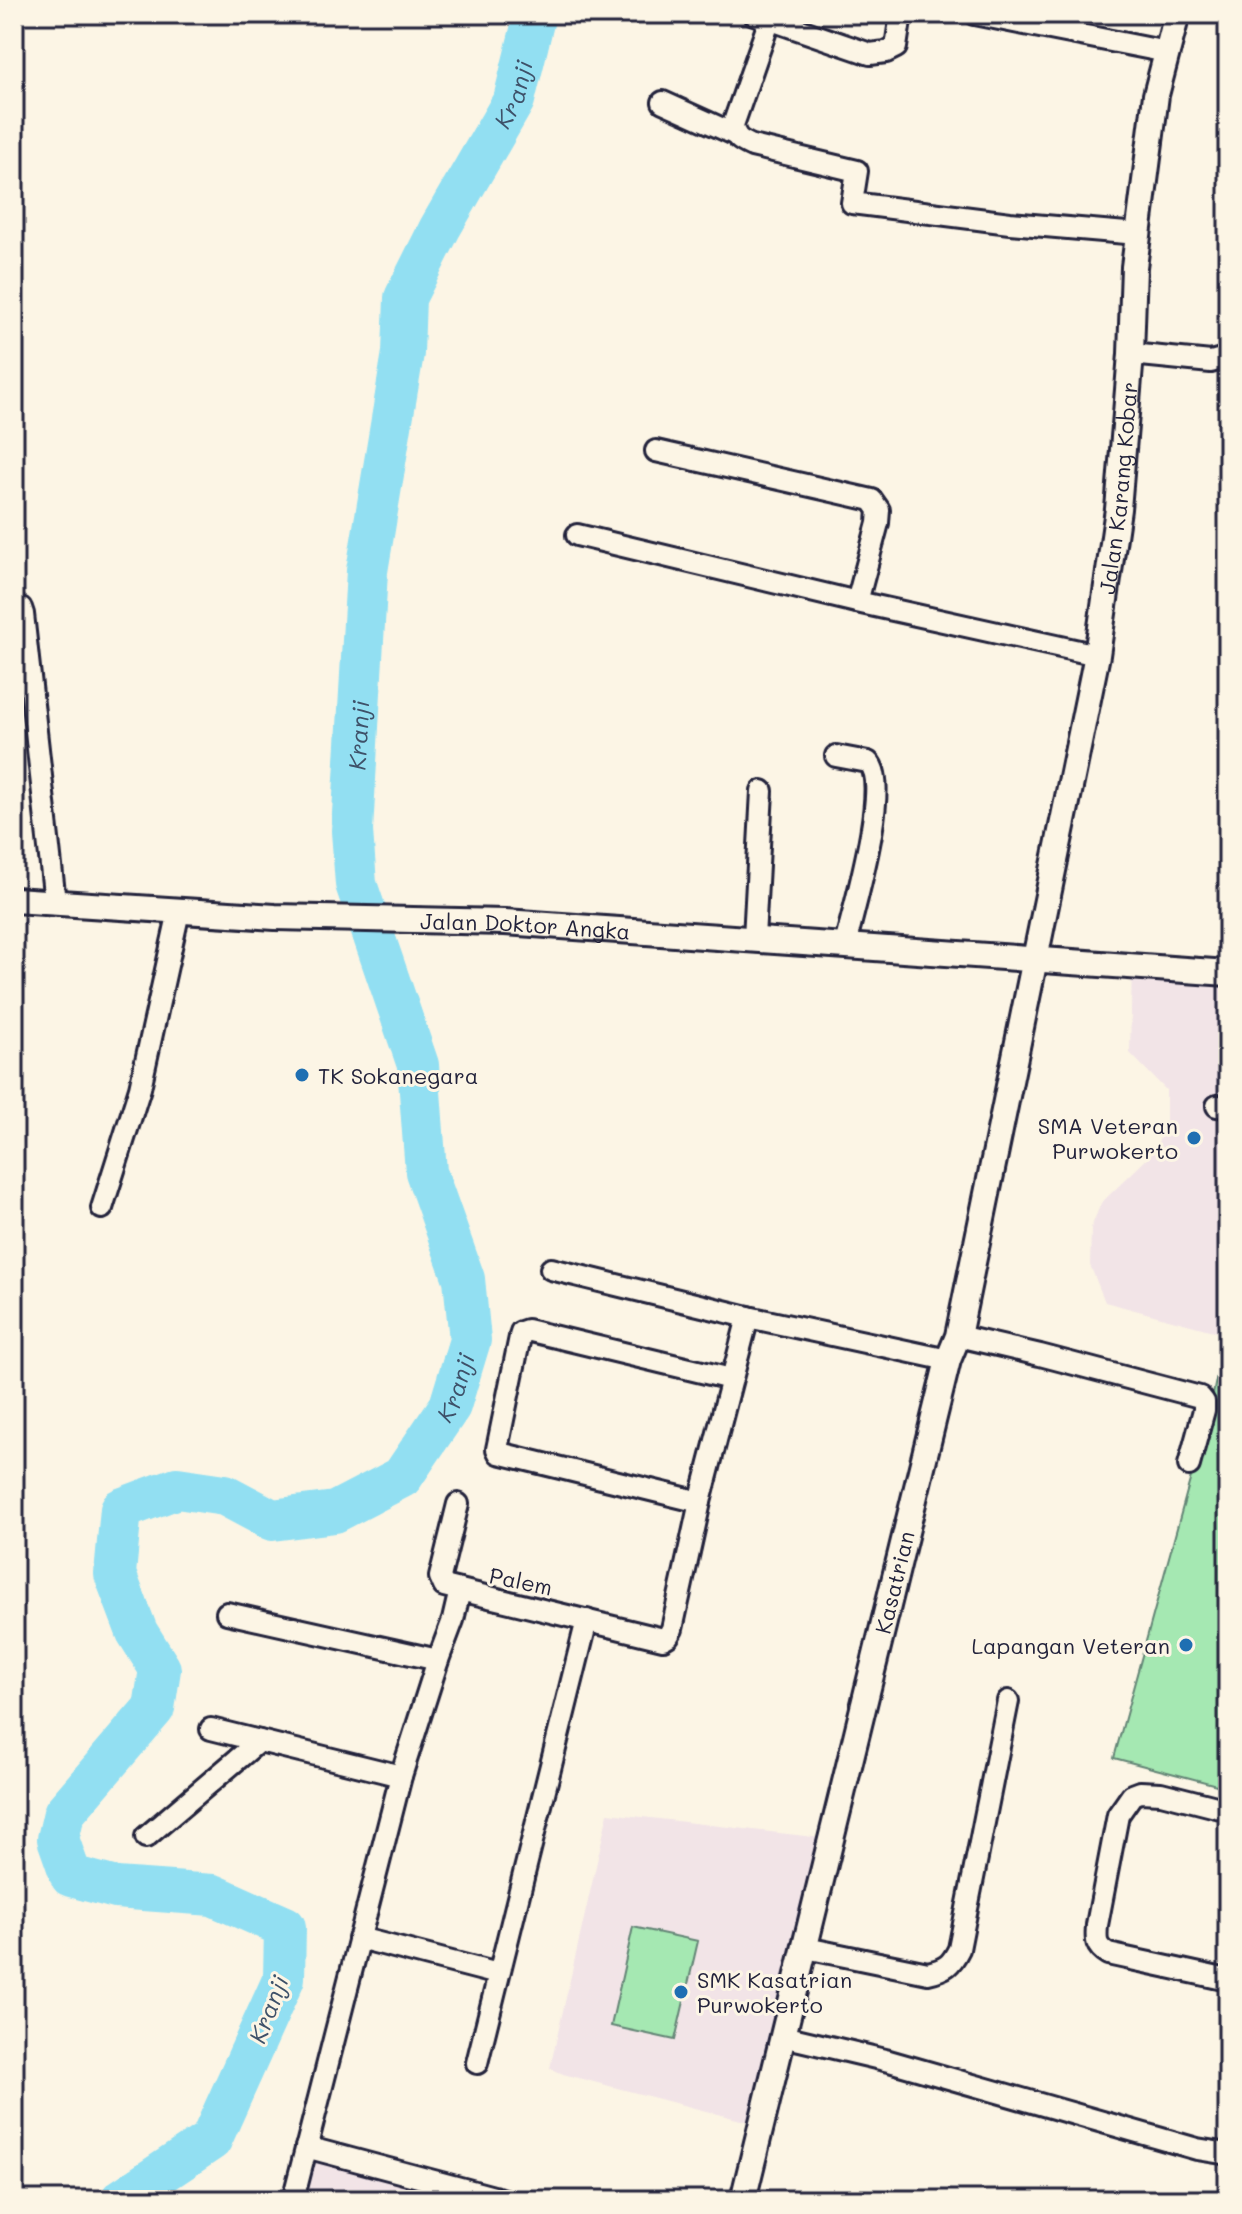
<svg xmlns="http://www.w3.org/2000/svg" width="1242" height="2214" font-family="Mali,sans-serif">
<rect width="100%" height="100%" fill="#fcf5e5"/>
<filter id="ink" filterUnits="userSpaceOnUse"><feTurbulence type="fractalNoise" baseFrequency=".0125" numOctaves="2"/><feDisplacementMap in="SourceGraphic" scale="16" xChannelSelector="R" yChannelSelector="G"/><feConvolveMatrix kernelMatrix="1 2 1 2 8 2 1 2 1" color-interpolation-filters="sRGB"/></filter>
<g filter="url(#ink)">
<g fill="#f2e4e7">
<polygon points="1132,966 1228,973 1228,1335 1105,1302 1090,1265 1091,1228 1101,1203 1154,1152 1166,1123 1166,1090 1130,1053"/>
<polygon points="608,1813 831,1839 760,2125 563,2074 550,2068"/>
<polygon points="307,2148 503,2200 294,2200"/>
</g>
<g fill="#a5e8b2" stroke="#648576" stroke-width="2">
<polygon points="1224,1339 1228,1340 1228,1788 1114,1758 1212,1400"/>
<polygon points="633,1927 698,1941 675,2040 611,2026"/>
</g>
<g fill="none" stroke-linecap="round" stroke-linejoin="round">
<polyline stroke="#6593a9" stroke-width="7" points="14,582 25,605"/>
<path stroke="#92dff2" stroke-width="42" id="s1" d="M121,2200L211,2140L284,1978L285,1927L213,1895L116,1888L71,1876L58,1839L64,1813L154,1708L160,1669L137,1632L115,1574L121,1509L177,1488L225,1495L272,1520L335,1512L402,1477L450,1406L470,1340L464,1279L426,1172L418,1065L356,884L352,831L367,571L403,353L405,298L440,228L514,100L535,14"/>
<defs>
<g id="minor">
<polyline points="754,14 870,54 886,52 896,47 901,14"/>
<polyline points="974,14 1167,52"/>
<path d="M770,19L733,125C734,138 741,141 752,146L857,171L852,203L1010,223L1138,234"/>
<polyline points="663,102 734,134"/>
<polyline points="1131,354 1211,362 1228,357"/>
<polyline points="656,451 872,500 879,510 878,523 857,602"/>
<polyline points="577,535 857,602 1097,655"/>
<polyline points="14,608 21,608 23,614 55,902"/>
<path d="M836,756L868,762C892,781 852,915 845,945"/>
<polyline points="754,938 762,791"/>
<polyline points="1217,1106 1228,1107"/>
<polyline points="102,1208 140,1088 179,911"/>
<polyline points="551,1269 748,1317"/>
<polyline points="958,1336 1040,1355 1200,1397 1204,1402 1204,1410 1189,1465"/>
<polyline points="700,1502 499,1453 497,1449 521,1332 527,1330 731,1379"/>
<polyline points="458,1504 440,1577 444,1586 460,1590"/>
<polyline points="227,1613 438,1660"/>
<polyline points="211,1729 401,1776"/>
<path d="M1228,1810L1161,1793L1140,1792L1132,1795L1118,1815L1097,1925C1096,1940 1095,1946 1108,1954L1228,1980"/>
<polyline points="146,1837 259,1741"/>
<polyline points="359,1938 498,1974"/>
<path d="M806,1948L928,1973C946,1969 951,1965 959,1949L1008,1701"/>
<polyline points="783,2036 889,2061 1197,2149 1228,2154"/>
<polyline points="477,2063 587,1620"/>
<polyline points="306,2147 505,2200"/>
<polyline points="293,2200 401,1776 438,1660 453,1620 460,1590 663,1639 668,1636 672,1629 700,1502 748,1317 948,1360"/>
</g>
<g id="tertiary">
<path id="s2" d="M14,900L275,917L505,922L1228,973"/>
<path id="s3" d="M743,2200L948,1360L958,1336L1097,655L1118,509L1131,354L1134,267L1156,95L1177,14"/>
</g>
</defs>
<use href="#minor" stroke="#22223b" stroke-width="26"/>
<use href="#tertiary" stroke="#22223b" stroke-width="30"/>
<use href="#minor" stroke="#fcf5e5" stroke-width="20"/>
<use href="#tertiary" stroke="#fcf5e5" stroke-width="24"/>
</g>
</g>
<g fill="#1f6fb2" stroke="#fcf5e5" stroke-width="3">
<circle cx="302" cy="1075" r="8"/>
<circle cx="1194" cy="1138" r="8"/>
<circle cx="1186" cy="1645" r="8"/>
<circle cx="681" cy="1992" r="8"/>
</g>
<g text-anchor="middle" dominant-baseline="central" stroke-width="6" stroke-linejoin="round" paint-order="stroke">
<g font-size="22" fill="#22223b" stroke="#fcf5e5">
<text stroke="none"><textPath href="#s3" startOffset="1754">Jalan Karang Kobar</textPath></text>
<text stroke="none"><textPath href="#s2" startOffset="512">Jalan Doktor Angka</textPath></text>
<text transform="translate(521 1581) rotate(12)">Palem</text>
<text stroke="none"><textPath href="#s3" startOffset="636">Kasatrian</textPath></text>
</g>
<g font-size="22" fill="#22223b" stroke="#fcf5e5" text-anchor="start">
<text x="318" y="1075">TK Sokanegara</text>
<text x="1178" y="1125" text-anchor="end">SMA Veteran<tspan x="1178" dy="25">Purwokerto</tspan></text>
<text x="1170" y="1645" text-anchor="end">Lapangan Veteran</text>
<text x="697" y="1979">SMK Kasatrian<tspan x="697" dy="25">Purwokerto</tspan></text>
</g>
<g font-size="24" font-style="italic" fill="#3e5169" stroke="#fcf5e5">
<text stroke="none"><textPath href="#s1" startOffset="2724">Kranji</textPath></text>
<text stroke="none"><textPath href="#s1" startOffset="2052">Kranji</textPath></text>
<text stroke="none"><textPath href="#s1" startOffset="1380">Kranji</textPath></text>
<text transform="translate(268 2009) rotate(-69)">Kranji</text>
</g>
</g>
<rect width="1242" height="2214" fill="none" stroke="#fcf5e5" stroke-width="48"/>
<rect x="24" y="24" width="1194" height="2166" fill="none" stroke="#22223b" stroke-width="3" filter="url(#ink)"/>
</svg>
